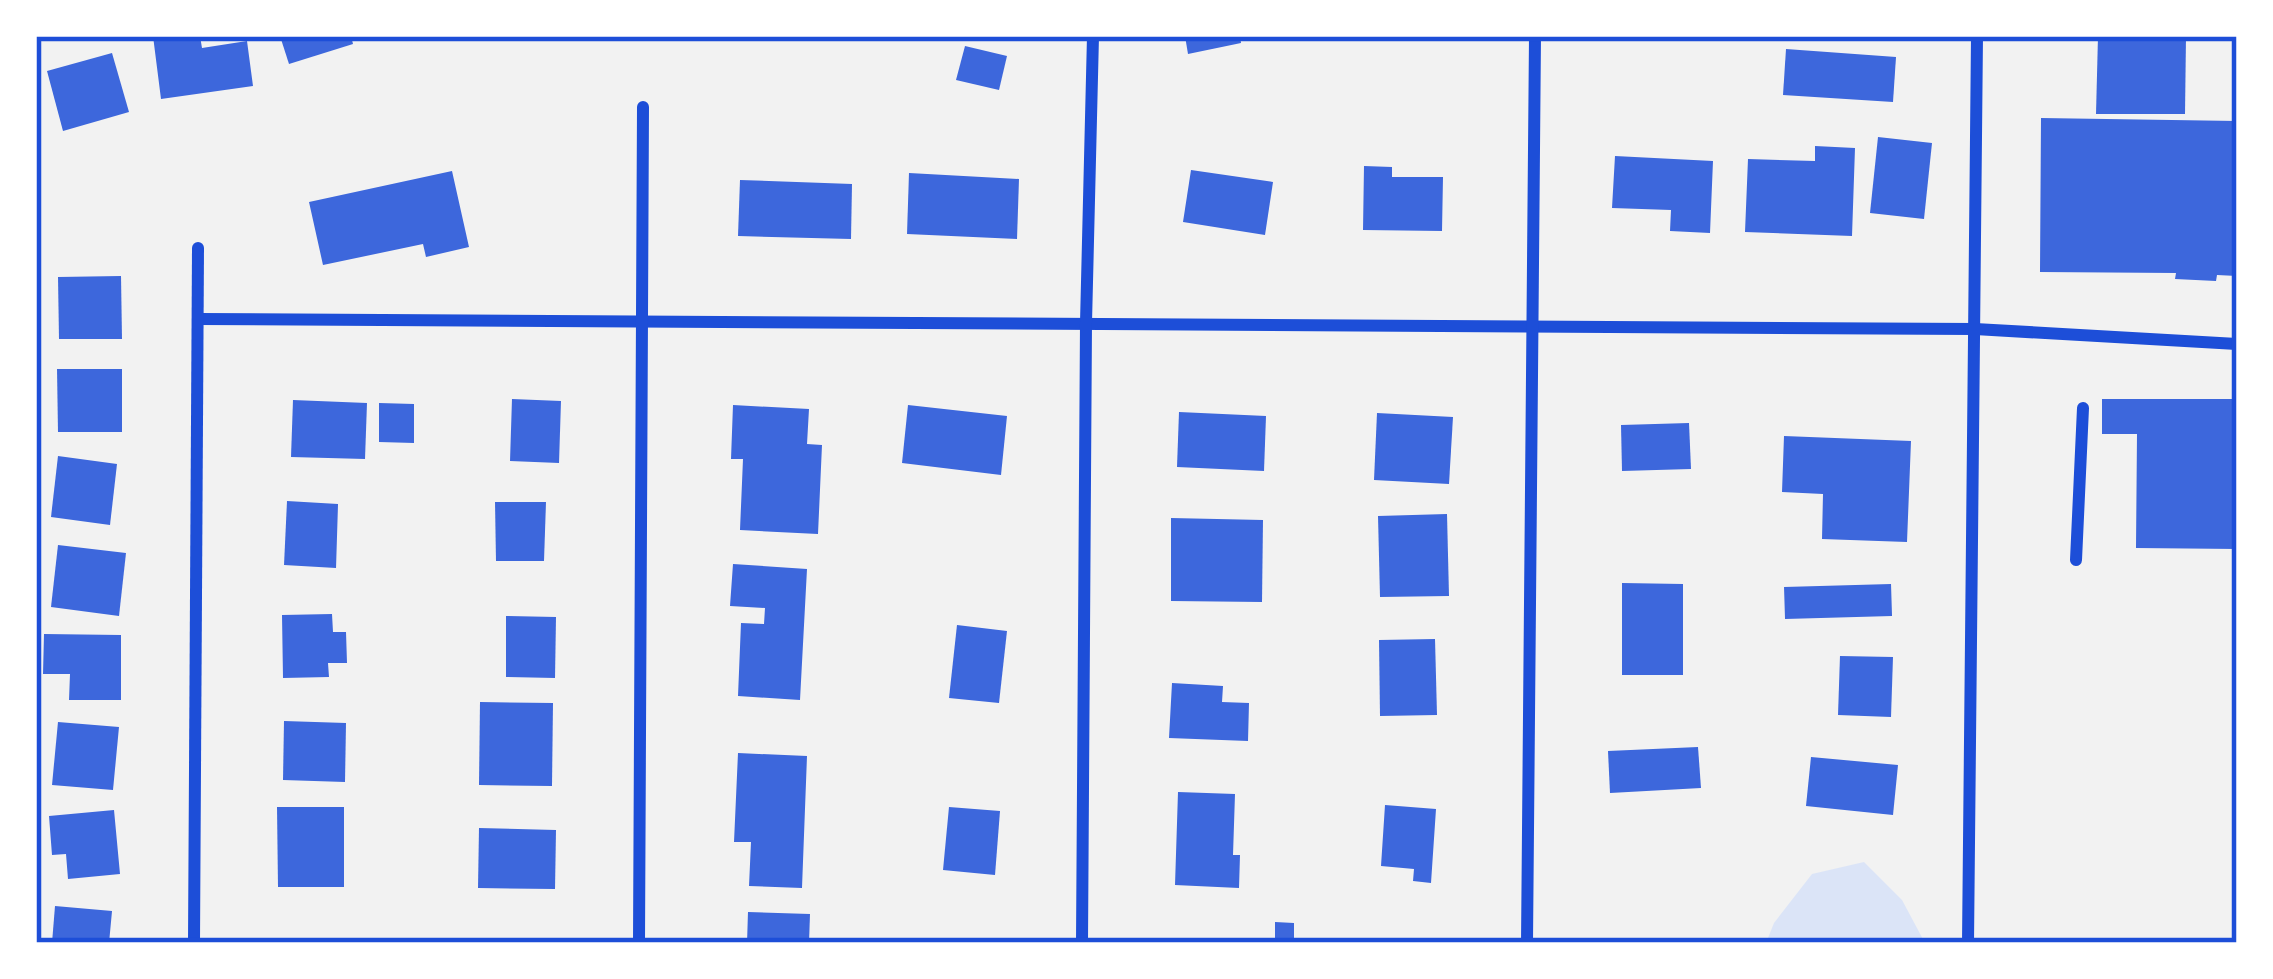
<svg xmlns="http://www.w3.org/2000/svg" width="2273" height="979" font-family="Arial,sans-serif">
<rect width="100%" height="100%" fill="#f2f2f2"/>
<polygon fill="#dbe4f7" points="1864,862 1902,900 1925,943 1766,943 1774,923 1812,874"/>
<g fill="#3d67dc">
<polygon points="153,36 200,36 202,48 247,41 253,86 161,99"/>
<polygon points="280,36 351,36 353,44 289,64"/>
<polygon points="1185,36 1240,36 1241,43 1188,54"/>
<polygon points="2098,36 2186,36 2185,114 2096,114"/>
<polygon points="965,46 1007,56 999,90 956,80"/>
<polygon points="1786,49 1896,57 1893,102 1783,95"/>
<polygon points="112,53 129,112 63,131 47,71"/>
<polygon points="2041,118 2237,121 2237,276 2217,275 2216,281 2175,279 2176,273 2040,272"/>
<polygon points="1878,137 1932,143 1924,219 1870,213"/>
<polygon points="1815,146 1855,148 1852,236 1745,232 1748,159 1815,161"/>
<polygon points="1615,156 1713,161 1710,233 1670,231 1671,210 1612,208"/>
<polygon points="1364,166 1392,167 1392,177 1443,177 1442,231 1363,230"/>
<polygon points="1191,170 1273,182 1265,235 1183,222"/>
<polygon points="452,171 469,247 426,257 423,244 323,265 309,202"/>
<polygon points="909,173 1019,179 1017,239 907,234"/>
<polygon points="740,180 852,184 851,239 738,236"/>
<polygon points="121,276 122,339 59,339 58,277"/>
<polygon points="57,369 122,369 122,432 58,432"/>
<polygon points="512,399 561,401 559,463 510,461"/>
<polygon points="2102,399 2237,399 2237,549 2136,548 2137,434 2102,434"/>
<polygon points="293,400 367,403 365,459 291,457"/>
<polygon points="379,403 414,404 414,443 379,442"/>
<polygon points="733,405 809,409 807,444 822,445 818,534 740,530 743,459 731,459"/>
<polygon points="908,405 1007,416 1001,475 902,463"/>
<polygon points="1179,412 1266,416 1264,471 1177,467"/>
<polygon points="1377,413 1453,417 1449,484 1374,480"/>
<polygon points="1689,423 1691,469 1622,471 1621,425"/>
<polygon points="1784,436 1911,441 1907,542 1822,539 1823,494 1782,492"/>
<polygon points="58,456 117,464 110,525 51,517"/>
<polygon points="287,501 338,504 336,568 284,565"/>
<polygon points="495,502 546,502 544,561 496,561"/>
<polygon points="1447,514 1449,596 1380,597 1378,516"/>
<polygon points="1171,518 1263,520 1262,602 1171,601"/>
<polygon points="58,545 126,553 119,616 51,607"/>
<polygon points="733,564 807,569 800,700 738,696 741,623 764,624 765,608 730,606"/>
<polygon points="1622,583 1683,584 1683,675 1622,675"/>
<polygon points="1891,584 1892,616 1785,619 1784,587"/>
<polygon points="332,614 333,632 346,632 347,663 328,663 329,677 283,678 282,615"/>
<polygon points="506,616 556,617 555,678 506,677"/>
<polygon points="957,625 1007,631 999,703 949,698"/>
<polygon points="44,634 121,635 121,700 69,700 70,674 43,674"/>
<polygon points="1435,639 1437,715 1380,716 1379,640"/>
<polygon points="1840,656 1893,657 1891,717 1838,715"/>
<polygon points="1172,683 1223,686 1222,702 1249,703 1248,741 1169,738"/>
<polygon points="480,702 553,703 552,786 479,785"/>
<polygon points="284,721 346,723 345,782 283,780"/>
<polygon points="58,722 119,727 113,790 52,785"/>
<polygon points="1698,747 1701,788 1610,793 1608,751"/>
<polygon points="738,753 807,756 802,888 749,886 751,842 734,842"/>
<polygon points="1811,757 1898,765 1893,815 1806,806"/>
<polygon points="1178,792 1235,794 1233,855 1240,855 1239,888 1175,885"/>
<polygon points="1385,805 1436,809 1431,883 1413,881 1414,869 1381,866"/>
<polygon points="277,807 344,807 344,887 278,887"/>
<polygon points="949,807 1000,811 995,875 943,870"/>
<polygon points="114,810 120,874 68,879 66,854 52,855 49,816"/>
<polygon points="479,828 556,830 555,889 478,888"/>
<polygon points="55,906 112,911 109,943 52,943"/>
<polygon points="748,912 810,914 809,943 747,943"/>
<polygon points="1275,922 1294,923 1294,943 1275,943"/>
</g>
<g fill="none" stroke-linecap="round" stroke-linejoin="round">
<g stroke="#1d4ed8" stroke-width="12">
<polyline points="198,319 1975,329 2237,344"/>
<polyline points="2076,560 2083,408"/>
<polyline points="194,943 198,248"/>
<polyline points="639,943 643,107"/>
<polyline points="1082,943 1086,323 1093,36"/>
<polyline points="1527,943 1535,36"/>
<polyline points="1968,943 1977,36"/>
</g>
</g>
<rect width="2273" height="979" fill="none" stroke="#ffffff" stroke-width="78"/>
<rect x="39" y="39" width="2195" height="901" fill="none" stroke="#1d4ed8" stroke-width="4.5"/>
</svg>
